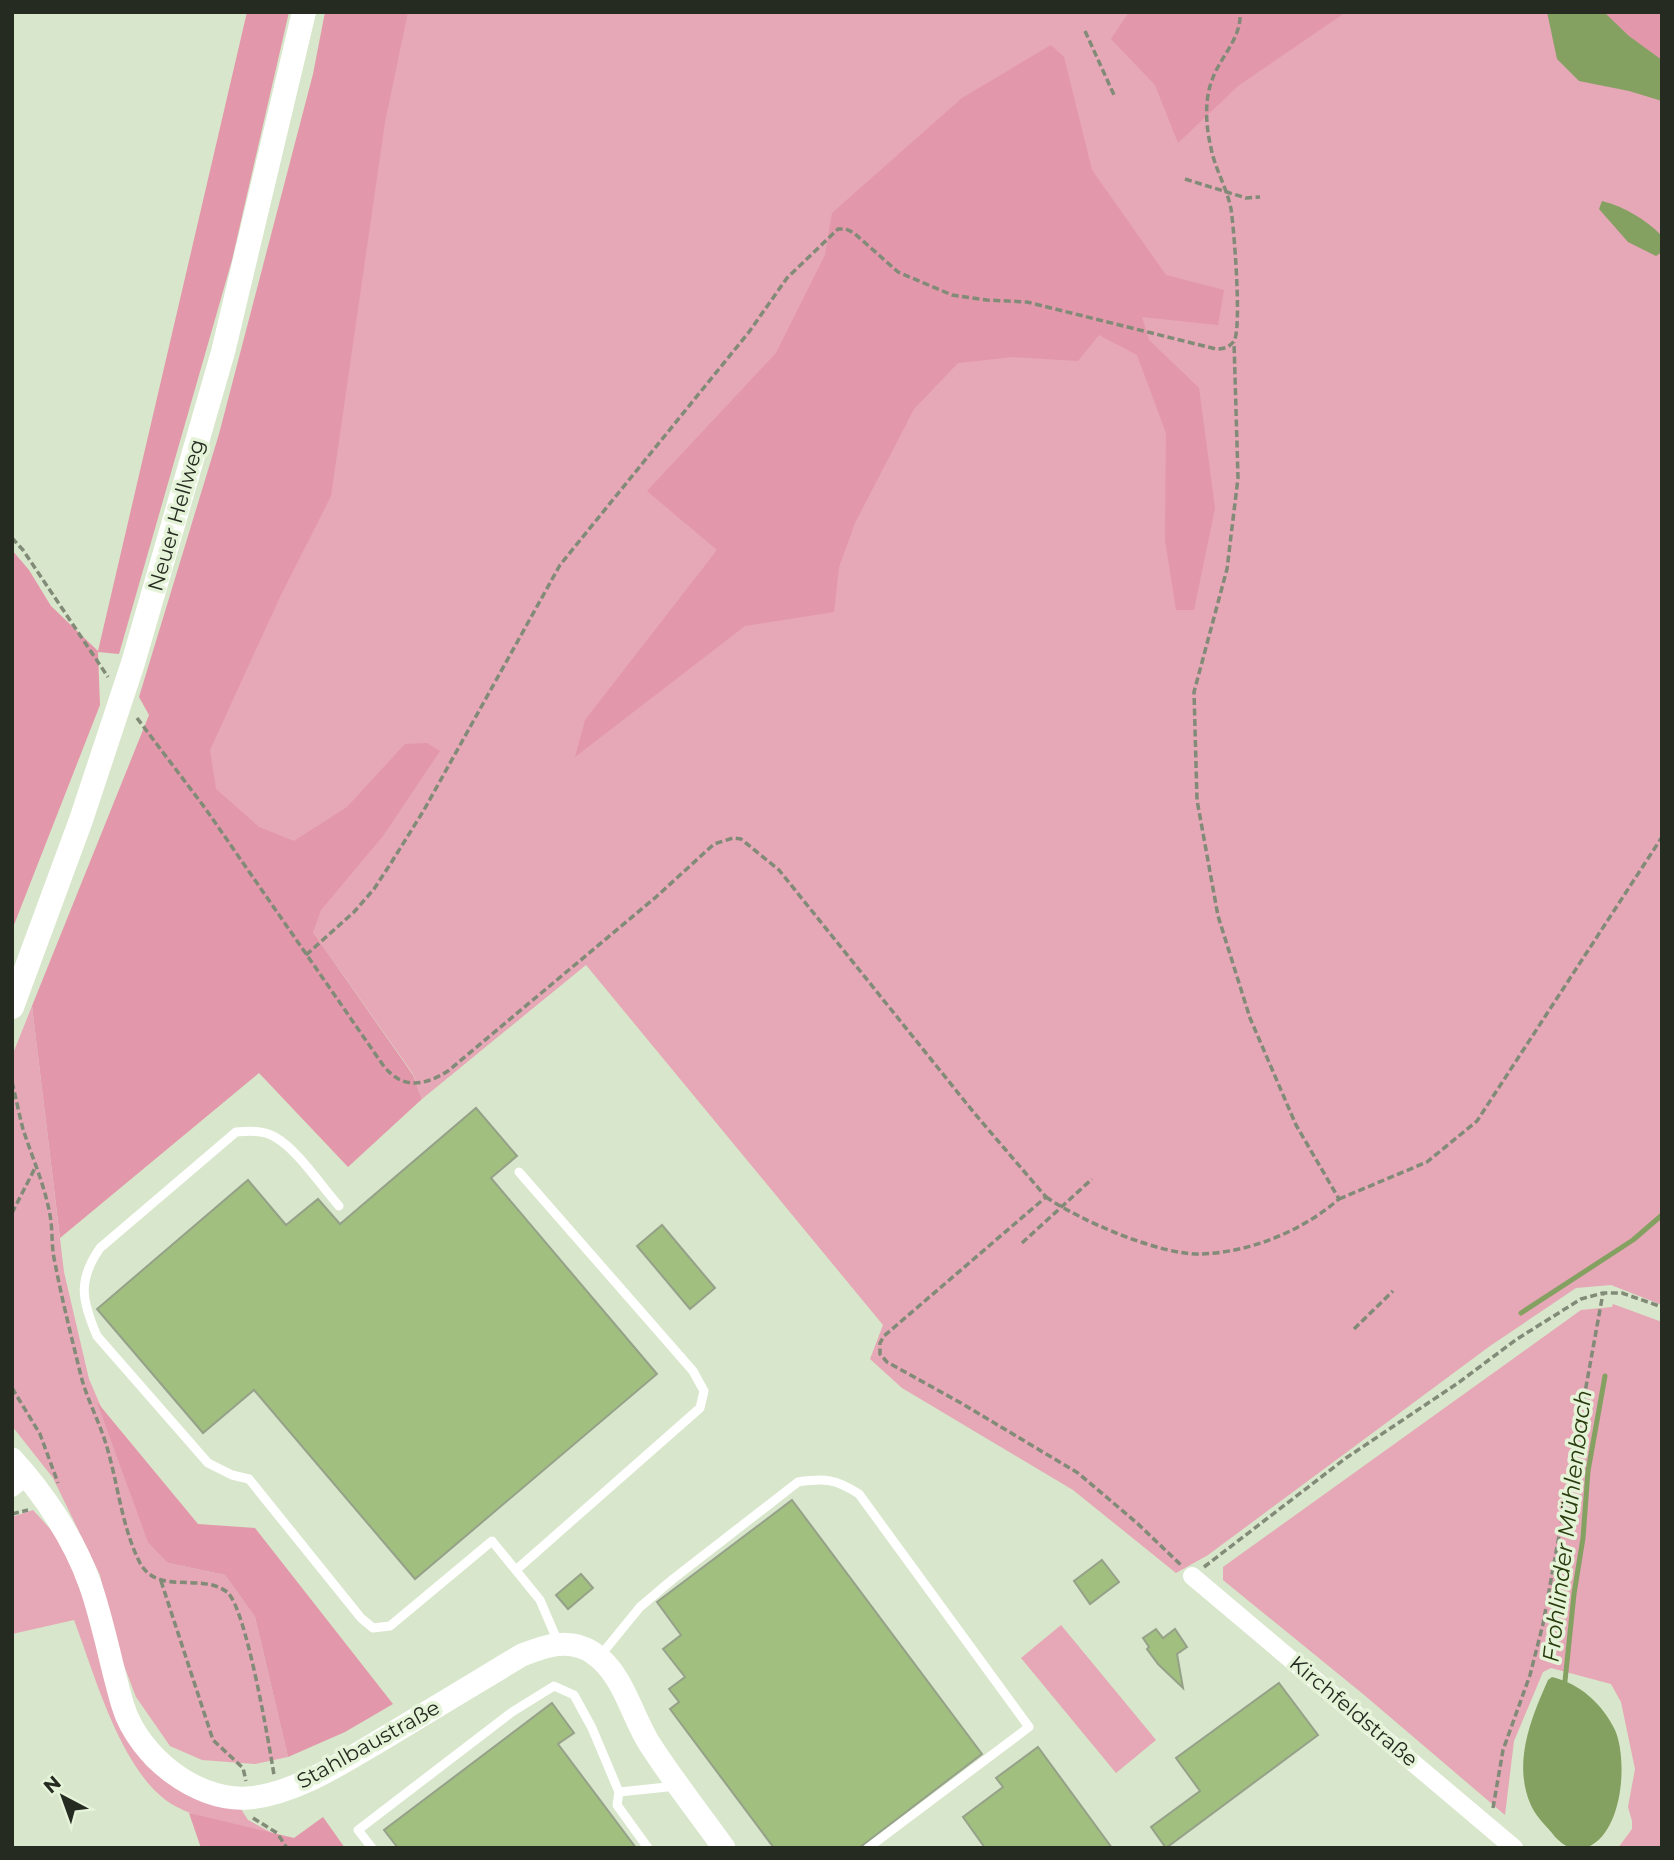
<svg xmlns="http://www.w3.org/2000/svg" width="1674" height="1860" font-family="Montserrat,sans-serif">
<rect width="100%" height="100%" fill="#d8e6cb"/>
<g fill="#e6a7b6">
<polygon points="341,12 1662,13 1662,1305 1611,1285 1576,1288 1490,1346 1208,1555 1176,1573 1073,1490 902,1388 870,1359 883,1325 586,965 422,1099 413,1074 153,705"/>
<polygon points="32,1006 64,1272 89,1379 168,1563 225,1575 255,1617 288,1757 255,1764 202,1760 170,1746 136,1697 115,1642 100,1575 53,1478 12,1426 12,1056"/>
<polygon points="1613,1304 1662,1322 1662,1848 1618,1848 1632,1829 1632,1821 1628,1807 1635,1769 1621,1702 1611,1684 1551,1668 1543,1672 1514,1741 1505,1815 1363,1694 1223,1580 1223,1567 1581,1310 1612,1307"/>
<path d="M33,1510L62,1542L145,1764C178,1795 200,1797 241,1809L248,1820L274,1834C242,1826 204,1822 175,1806C122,1777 95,1675 74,1620L12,1634V1517Z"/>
<polygon points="1061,1625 1156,1740 1116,1773 1021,1658"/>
</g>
<g fill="#e397aa">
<polygon points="247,12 289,12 232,260 119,654 98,652 100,705 12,930 12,550 29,570 51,606 98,651"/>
<polygon points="325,12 408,12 385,122 331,496 279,599 210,750 216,789 259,827 294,841 347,807 405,744 427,743 440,751 383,836 321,910 313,932 413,1075 422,1099 348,1167 259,1073 60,1238 32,1006 149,715 139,697 219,434 313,74"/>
<polygon points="1129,12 1346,12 1238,86 1178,143 1155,85 1111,39"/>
<polygon points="1604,12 1662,12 1662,60 1629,36"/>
<polygon points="1051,45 1064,57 1092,170 1166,275 1224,290 1218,325 1142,317 1149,340 1199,388 1215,508 1194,610 1176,610 1165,540 1166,433 1137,355 1099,335 1078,361 1013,357 958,363 914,409 855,523 839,567 834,612 745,626 575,757 585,720 717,550 647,491 776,353 825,255 832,213 962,98"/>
<polygon points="97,1402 198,1524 255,1528 393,1704 345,1732 288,1757 255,1617 225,1575 168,1563 148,1542"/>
<polygon points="189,1813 294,1838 323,1817 345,1848 201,1848"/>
</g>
<g fill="#84a162">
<polygon points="1547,12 1604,12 1629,36 1662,60 1662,101 1629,91 1579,81 1557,59"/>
<path d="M1602,201C1625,207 1645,219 1662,236V252L1656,256L1628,242L1599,209Z"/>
<path d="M1552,1677C1581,1684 1602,1704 1615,1730C1628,1760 1623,1832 1588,1847C1573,1853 1560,1844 1552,1833C1544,1824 1534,1814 1530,1803C1513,1762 1531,1718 1548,1680Z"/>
</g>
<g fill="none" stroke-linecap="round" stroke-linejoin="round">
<g stroke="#84a162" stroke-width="5">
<polyline points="1521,1313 1633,1240 1662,1215"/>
<polyline points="1565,1681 1574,1594 1583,1538 1588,1471 1605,1376"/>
</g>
</g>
<g fill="#a1bf7f" stroke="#95a188" stroke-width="2">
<polygon points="476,1108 517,1156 491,1178 657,1374 415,1579 254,1390 203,1433 97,1309 248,1180 286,1225 318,1199 340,1224"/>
<polygon points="662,1225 715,1288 690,1309 637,1246"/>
<polygon points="792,1500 982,1754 859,1848 774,1848 670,1709 679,1702 669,1689 685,1677 663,1649 681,1635 657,1602"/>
<polygon points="1102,1560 1119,1582 1090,1604 1074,1581"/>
<polygon points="581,1574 593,1588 568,1609 556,1595"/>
<polygon points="1156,1629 1163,1638 1175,1629 1187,1647 1177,1654 1183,1688 1158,1664 1147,1649 1149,1647 1143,1638"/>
<polygon points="1279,1683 1318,1735 1166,1848 1151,1827 1200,1791 1176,1758"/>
<polygon points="552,1703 574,1733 558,1744 636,1848 398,1848 384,1830"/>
<polygon points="1038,1747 1112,1848 985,1848 963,1817 1003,1787 996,1778"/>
</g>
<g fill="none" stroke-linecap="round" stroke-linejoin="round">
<g stroke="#818b78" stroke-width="3.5" stroke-dasharray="7 3.5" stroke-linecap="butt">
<polyline points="1085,31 1114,95"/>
<polyline points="1185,179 1246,198 1260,197"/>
<polyline points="12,538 23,550 108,677"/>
<path d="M137,718L205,808L383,1065C402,1090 424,1086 448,1071L656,897L714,844L733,838L741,839L779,870L975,1114L1046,1197L884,1336L880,1343V1354L887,1362L961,1403L1078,1473L1137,1523L1182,1566"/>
<path d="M306,955L354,912L374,889L391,863L424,810L560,565L749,332L787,278L838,229H846L854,233L898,272L952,295L987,300L1027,302L1216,349C1223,349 1229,348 1234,341C1242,329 1234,228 1231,209C1227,188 1215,169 1211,148C1206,127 1204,101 1212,80C1220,57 1242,38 1240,12"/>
<path d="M12,1082C16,1098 19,1114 23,1129C32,1157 45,1186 50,1215C53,1231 51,1247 55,1263C62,1300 72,1339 81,1376C87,1399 98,1419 105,1441C118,1481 121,1526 140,1563C158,1596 201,1572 227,1592C246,1607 269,1744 274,1775"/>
<path d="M1046,1197C1079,1220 1161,1256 1202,1254C1251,1252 1302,1231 1339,1199L1296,1125L1250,1018L1218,916L1197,800L1194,692L1227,569L1238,478L1234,342"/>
<polyline points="1339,1199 1427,1162 1477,1121 1662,837"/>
<polyline points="12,1213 35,1168"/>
<polyline points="1022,1243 1092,1179"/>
<polyline points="1354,1329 1393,1291"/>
<polyline points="12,1388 40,1434 58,1483"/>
<polyline points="12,1514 28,1510"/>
<polyline points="1204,1567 1346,1458 1458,1383 1517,1339 1581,1299 1603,1293 1622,1293 1662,1307"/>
<polyline points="161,1581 213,1740 243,1768 246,1781"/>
<polyline points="1493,1808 1503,1750 1530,1675 1543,1624 1603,1293"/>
<polyline points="253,1818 277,1833 287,1848"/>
</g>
<g stroke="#fff" stroke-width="9">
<path d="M339,1206C321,1186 298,1150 275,1137C263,1130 249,1131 236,1132L100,1248C77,1281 82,1301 97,1336L208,1463L232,1475L249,1479L361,1618L373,1628L390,1626L492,1541L540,1600L558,1642"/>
<polyline points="516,1570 700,1408 704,1391 693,1371 519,1172"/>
<path d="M600,1656L640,1607L673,1579L798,1482C825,1478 836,1479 859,1494L1029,1727L868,1848"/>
<polyline points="619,1792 617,1805 648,1848"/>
<polyline points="372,1848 358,1830 512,1712 554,1686 574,1695 592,1728 619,1792 677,1786"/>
</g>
<g stroke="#fff" stroke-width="18">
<polyline points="12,1488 27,1476"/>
<polyline points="1192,1576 1514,1848"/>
</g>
<path stroke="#fff" stroke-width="23" d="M12,1459C44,1494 74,1539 90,1584C104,1624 111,1666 123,1706C131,1732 151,1757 173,1773C193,1788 221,1800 247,1798C293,1795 342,1763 381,1740C428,1712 475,1683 522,1655C545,1646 570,1637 593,1653C623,1673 631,1714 649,1743C672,1779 699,1813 724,1848"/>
<polyline stroke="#fff" stroke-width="24" points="12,1007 81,820 133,663 223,352 304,12"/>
</g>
<g text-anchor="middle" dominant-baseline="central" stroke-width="7" stroke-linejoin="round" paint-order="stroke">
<g font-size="21" fill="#262b21" stroke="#e5f3d8">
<text transform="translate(176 515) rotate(-74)">Neuer Hellweg</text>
<text transform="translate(1354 1711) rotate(40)">Kirchfeldstraße</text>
<text transform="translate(368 1744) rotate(-29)">Stahlbaustraße</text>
</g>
<g font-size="23" font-style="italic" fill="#283b0c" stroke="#e5f3d8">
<text transform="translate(1567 1526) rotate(-83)">Frohlinder Mühlenbach</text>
</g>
</g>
<rect width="1674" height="1860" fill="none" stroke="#262b21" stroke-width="28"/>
<g transform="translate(63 1797) rotate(319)" stroke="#e5f3d8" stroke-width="5" paint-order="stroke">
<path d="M0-5L12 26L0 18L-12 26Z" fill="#262b21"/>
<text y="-10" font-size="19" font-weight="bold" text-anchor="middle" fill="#262b21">N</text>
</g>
</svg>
